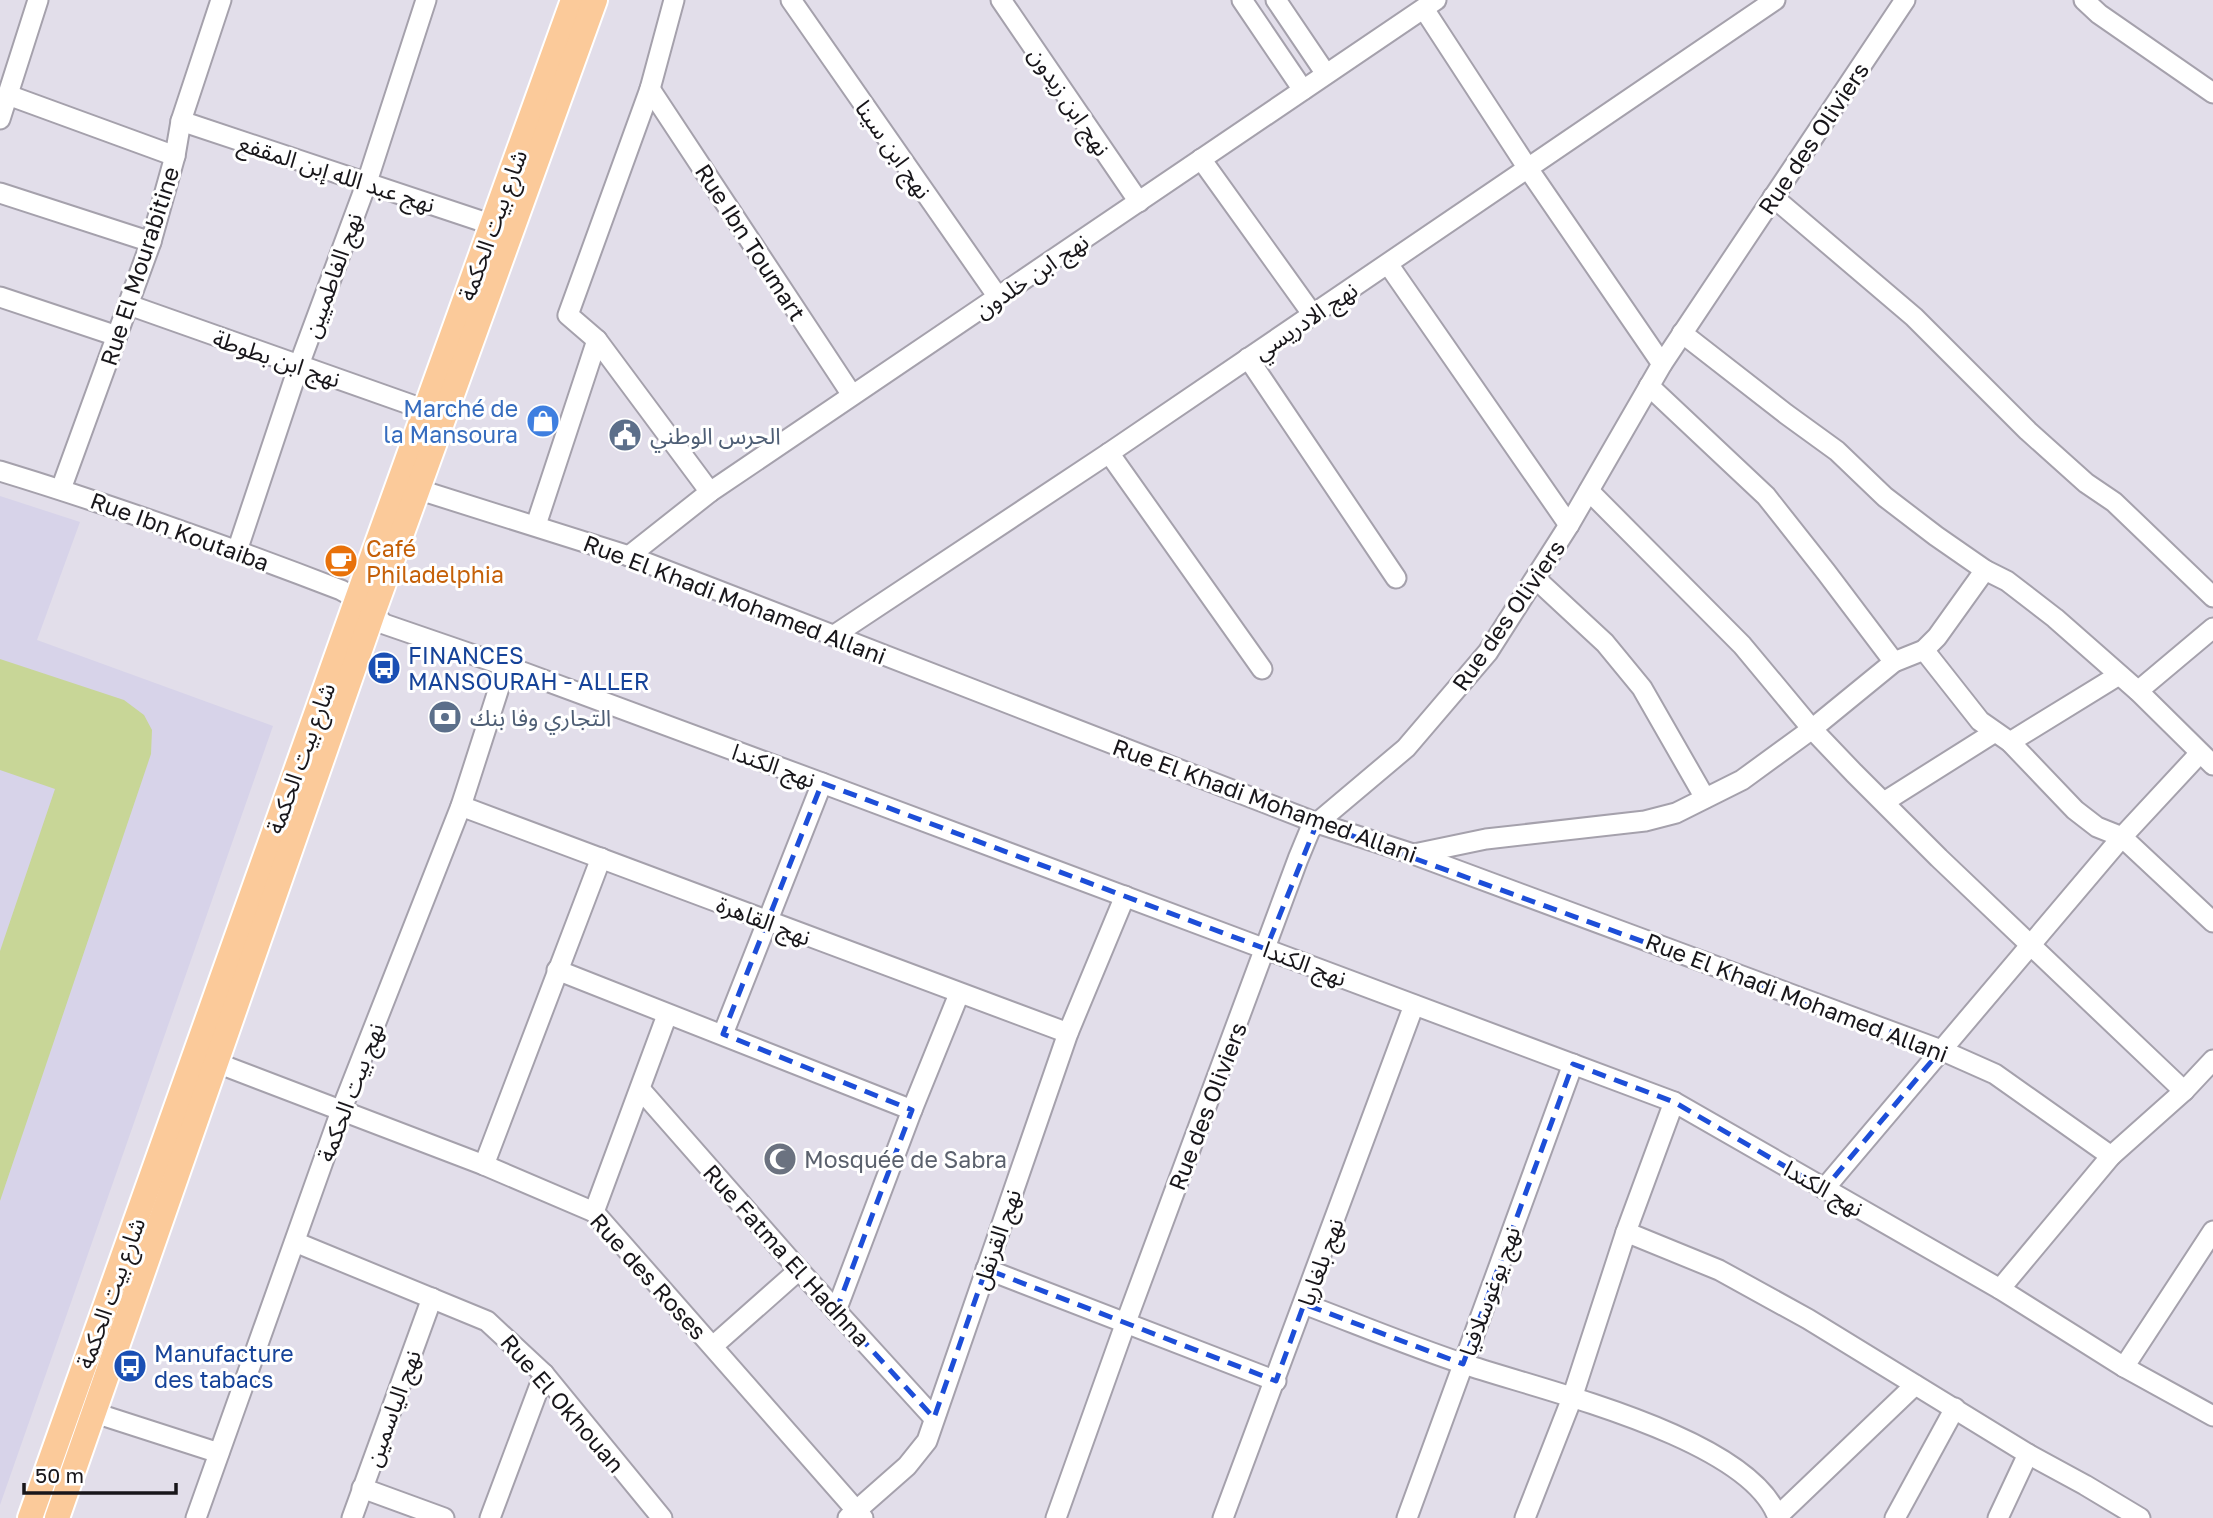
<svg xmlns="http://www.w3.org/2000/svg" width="2213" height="1518" font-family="'Golos Text','Noto Sans Arabic',sans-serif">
<rect width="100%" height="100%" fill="#e2deea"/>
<polygon fill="#d7d3e9" points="0,496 80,522 37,640 273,726 0,1505"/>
<polygon fill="#c8d697" points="0,659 124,700 144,715 152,730 151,754 0,1201 0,951 55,789 0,770"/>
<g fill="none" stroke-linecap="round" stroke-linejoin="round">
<defs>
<g id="minor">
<polyline points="674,0 650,89 568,315 597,340 710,492"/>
<polyline points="791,0 998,297"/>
<polyline points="1001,0 1139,202"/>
<polyline points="1242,0 1303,90"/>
<polyline points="1276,0 1326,74"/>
<polyline points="2084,0 2099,14 2213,93"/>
<polyline points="1424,9 1527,167 1662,364"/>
<polyline points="650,89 852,395"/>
<polyline points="8,95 175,156"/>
<polyline points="0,119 38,0"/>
<polyline points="181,121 493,225"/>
<polyline points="1201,159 1313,315"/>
<polyline points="0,193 151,242"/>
<polyline points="1773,197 1914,317 2028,431 2086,483 2114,502 2213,597"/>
<polyline points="1388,264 1569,525"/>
<polyline points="0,297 117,336"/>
<polyline points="129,305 426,410"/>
<polyline points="1682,333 1786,414 1837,451 1885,497 1936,536 1985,570 2007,581 2055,618 2138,691 2213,765"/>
<polyline points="1248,358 1396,578"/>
<polyline points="1649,386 1766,496 1826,572 1894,662"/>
<polyline points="1109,453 1262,669"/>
<path d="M0,471C115,506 229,547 341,590L357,599L384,624L506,666L822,783L1674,1102L2000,1289L2124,1367L2213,1416"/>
<polyline points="404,485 629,556 1317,823 1413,854 1941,1050 1995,1074 2111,1156"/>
<polyline points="61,489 151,242 175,156 181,121 221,0"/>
<polyline points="1589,491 1742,645 1812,729 1854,773 1939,858 2184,1091"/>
<polyline points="536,525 597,340"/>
<polyline points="237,551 299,365 367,182 426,0"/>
<polyline points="629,556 710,492 1436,0"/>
<polyline points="1536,579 1605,643 1642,688 1705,798"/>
<polyline points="833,636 1109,453 1775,0"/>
<polyline points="1924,650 1980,721 2010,742 2075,810 2097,827 2122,837 2213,922"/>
<polyline points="2138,691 2213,628"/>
<polyline points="2010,742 2119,675"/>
<polyline points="1884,802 1995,732"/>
<polyline points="461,806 1068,1033"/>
<polyline points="1414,854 1486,839 1645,821 1676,813 1742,780 1812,729 1894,662 1924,650 1937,637 1985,570"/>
<polyline points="557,970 912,1110"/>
<polyline points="723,1034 822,783"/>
<polyline points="217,1063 484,1165 594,1212 863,1518"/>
<polyline points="641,1090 799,1270 934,1418"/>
<polyline points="484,1165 601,858"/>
<polyline points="1824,1189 2122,837 2200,753"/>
<polyline points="594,1212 667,1015"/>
<polyline points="1626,1232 1719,1270 1808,1319 2028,1454 2085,1485 2140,1518"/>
<polyline points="295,1242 487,1321 544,1374 662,1518"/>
<polyline points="986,1269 1276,1381"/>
<polyline points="2000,1289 2111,1156 2184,1091 2213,1060"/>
<path d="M1304,1304C1357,1324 1410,1346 1464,1364C1540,1390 1750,1437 1778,1518"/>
<polyline points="836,1311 912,1110 959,994"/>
<polyline points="713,1346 799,1270"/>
<polyline points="2124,1367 2213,1231"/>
<polyline points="95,1413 219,1453"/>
<polyline points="362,1488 444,1518"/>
<polyline points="1778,1516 1915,1385"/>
<polyline points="196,1518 341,1111 461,806 506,666"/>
<polyline points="352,1518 432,1298"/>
<polyline points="490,1518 544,1374"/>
<polyline points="848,1518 907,1466 927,1441 1068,1033 1125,896"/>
<polyline points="1056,1518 1126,1322 1298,859 1310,830 1317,823 1406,748 1488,652 1569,525 1662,364 1905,0"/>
<polyline points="1223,1518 1414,1005"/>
<polyline points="1407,1518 1573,1064"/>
<polyline points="1525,1518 1572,1398 1626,1232 1674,1102"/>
<polyline points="1895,1518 1955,1408"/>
<polyline points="1998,1518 2028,1454"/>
</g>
<g id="major">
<polyline points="30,1518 357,599 573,0"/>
<polyline points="57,1518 373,613 595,0"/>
</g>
</defs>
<use href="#minor" stroke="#a5a1ac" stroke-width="23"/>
<use href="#major" stroke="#fff" stroke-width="28"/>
<use href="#minor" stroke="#fff" stroke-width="19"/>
<use href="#major" stroke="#fbca9a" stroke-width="24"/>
</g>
<path fill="none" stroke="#1d4ed8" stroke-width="5" stroke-dasharray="14 9" stroke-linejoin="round" d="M822,783L1266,949L1317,823L1941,1050L1824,1189L1674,1102L1573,1064L1463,1364L1304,1304L1276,1381L986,1269L934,1418L836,1311L912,1110L723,1034Z"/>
<defs>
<symbol id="shop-disc" viewBox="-11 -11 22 22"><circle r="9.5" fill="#3f7fe0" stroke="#fff"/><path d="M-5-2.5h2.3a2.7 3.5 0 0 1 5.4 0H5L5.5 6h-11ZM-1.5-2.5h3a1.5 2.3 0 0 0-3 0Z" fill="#fff"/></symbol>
<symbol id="civic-disc" viewBox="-11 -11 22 22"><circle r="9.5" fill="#5c6f8a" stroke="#fff"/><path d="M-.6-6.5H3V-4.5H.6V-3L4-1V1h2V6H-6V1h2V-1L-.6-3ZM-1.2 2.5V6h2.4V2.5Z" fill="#fff"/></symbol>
<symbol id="cafe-disc" viewBox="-11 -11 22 22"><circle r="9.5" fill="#e8710a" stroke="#fff"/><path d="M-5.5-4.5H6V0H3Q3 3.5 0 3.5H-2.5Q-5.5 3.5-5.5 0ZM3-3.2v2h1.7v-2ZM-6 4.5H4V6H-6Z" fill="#fff"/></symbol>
<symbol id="bus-disc" viewBox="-11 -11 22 22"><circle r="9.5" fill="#1a4fb4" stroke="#fff"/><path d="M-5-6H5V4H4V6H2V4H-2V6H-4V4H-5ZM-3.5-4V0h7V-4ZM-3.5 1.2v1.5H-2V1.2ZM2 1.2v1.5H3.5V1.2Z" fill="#fff"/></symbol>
<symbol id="bank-disc" viewBox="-11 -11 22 22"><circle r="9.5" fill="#5c6f8a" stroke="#fff"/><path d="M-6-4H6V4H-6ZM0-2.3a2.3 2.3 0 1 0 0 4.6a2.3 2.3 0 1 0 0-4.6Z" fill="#fff"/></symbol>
<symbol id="mosque-disc" viewBox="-11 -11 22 22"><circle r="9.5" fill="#6b7280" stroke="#fff"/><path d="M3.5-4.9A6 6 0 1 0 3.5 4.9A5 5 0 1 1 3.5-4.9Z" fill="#fff"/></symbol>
</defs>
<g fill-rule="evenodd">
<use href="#shop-disc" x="524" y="402" width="38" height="38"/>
<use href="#civic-disc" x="606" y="416" width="38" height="38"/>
<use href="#cafe-disc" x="322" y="542" width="38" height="38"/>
<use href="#bus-disc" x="365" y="649" width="38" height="38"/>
<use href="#bank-disc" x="426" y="698" width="38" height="38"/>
<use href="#mosque-disc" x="761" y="1140" width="38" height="38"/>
<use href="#bus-disc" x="111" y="1347" width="38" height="38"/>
</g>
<g text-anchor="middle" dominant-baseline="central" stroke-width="6" stroke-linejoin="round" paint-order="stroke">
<g font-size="23" fill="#18161a" stroke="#fff">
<text transform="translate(1070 101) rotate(56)">نهج ابن زيدون</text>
<text transform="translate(1813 138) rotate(-56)">Rue des Oliviers</text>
<text transform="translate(894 149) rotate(55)">نهج ابن سينا</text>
<text transform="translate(337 173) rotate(18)">نهج عبد الله إبن المقفع</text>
<text transform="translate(492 225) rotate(-70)">شارع بيت الحكمة</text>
<text transform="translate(751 242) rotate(57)">Rue Ibn Toumart</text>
<text transform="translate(139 266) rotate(-72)">Rue El Mourabitine</text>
<text transform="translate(332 275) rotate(-70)">نهج الفاطميين</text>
<text transform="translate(1031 275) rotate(-34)">نهج ابن خلدون</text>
<text transform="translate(1305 320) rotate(-34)">نهج الادريسي</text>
<text transform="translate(277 358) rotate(19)">نهج ابن بطوطة</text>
<text transform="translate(180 531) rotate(20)">Rue Ibn Koutaiba</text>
<text transform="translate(735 599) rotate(21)">Rue El Khadi Mohamed Allani</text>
<text transform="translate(1508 615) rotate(-55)">Rue des Oliviers</text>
<text transform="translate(300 758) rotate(-70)">شارع بيت الحكمة</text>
<text transform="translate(774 765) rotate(20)">نهج الكندا</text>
<text transform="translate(1265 800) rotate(20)">Rue El Khadi Mohamed Allani</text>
<text transform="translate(764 920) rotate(21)">نهج القاهرة</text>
<text transform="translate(1305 963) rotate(21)">نهج الكندا</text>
<text transform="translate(1797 997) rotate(21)">Rue El Khadi Mohamed Allani</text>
<text transform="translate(350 1092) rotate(-69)">نهج بيت الحكمة</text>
<text transform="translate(1207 1106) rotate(-69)">Rue des Oliviers</text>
<text transform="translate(1824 1188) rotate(30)">نهج الكندا</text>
<text transform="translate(996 1239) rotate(-71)">نهج القرنفل</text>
<text transform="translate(787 1255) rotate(48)">Rue Fatma El Hadhna</text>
<text transform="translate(1320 1262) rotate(-70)">نهج بلغاريا</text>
<text transform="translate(649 1276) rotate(48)">Rue des Roses</text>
<text transform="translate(1489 1291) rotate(-70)">نهج يوغوسلافيا</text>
<text transform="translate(110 1293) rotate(-70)">شارع بيت الحكمة</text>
<text transform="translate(563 1403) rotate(49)">Rue El Okhouan</text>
<text transform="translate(392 1408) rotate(-70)">نهج الياسمين</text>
</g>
<g font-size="23" fill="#366cbe" stroke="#fff" text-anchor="end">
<text x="518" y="408">Marché de<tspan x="518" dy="26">la Mansoura</tspan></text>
</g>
<g font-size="23" fill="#4e5e75" stroke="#fff" text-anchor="start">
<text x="650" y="435">الحرس الوطني</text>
<text x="470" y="717">التجاري وفا بنك</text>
</g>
<g font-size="23" fill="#c56008" stroke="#fff" text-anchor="start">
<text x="366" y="548">Café<tspan x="366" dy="26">Philadelphia</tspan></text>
</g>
<g font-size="23" fill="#164399" stroke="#fff" text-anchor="start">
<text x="408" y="655">FINANCES<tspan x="408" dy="26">MANSOURAH - ALLER</tspan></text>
<text x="154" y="1353">Manufacture<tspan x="154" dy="26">des tabacs</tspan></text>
</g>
<g font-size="23" fill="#5b616d" stroke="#fff" text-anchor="start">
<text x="804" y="1159">Mosquée de Sabra</text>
</g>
</g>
<path d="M24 1483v10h152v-10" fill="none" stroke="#18161a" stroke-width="3.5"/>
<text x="35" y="1483" font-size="21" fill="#18161a" stroke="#ffffff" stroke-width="5" paint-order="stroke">50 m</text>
</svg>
